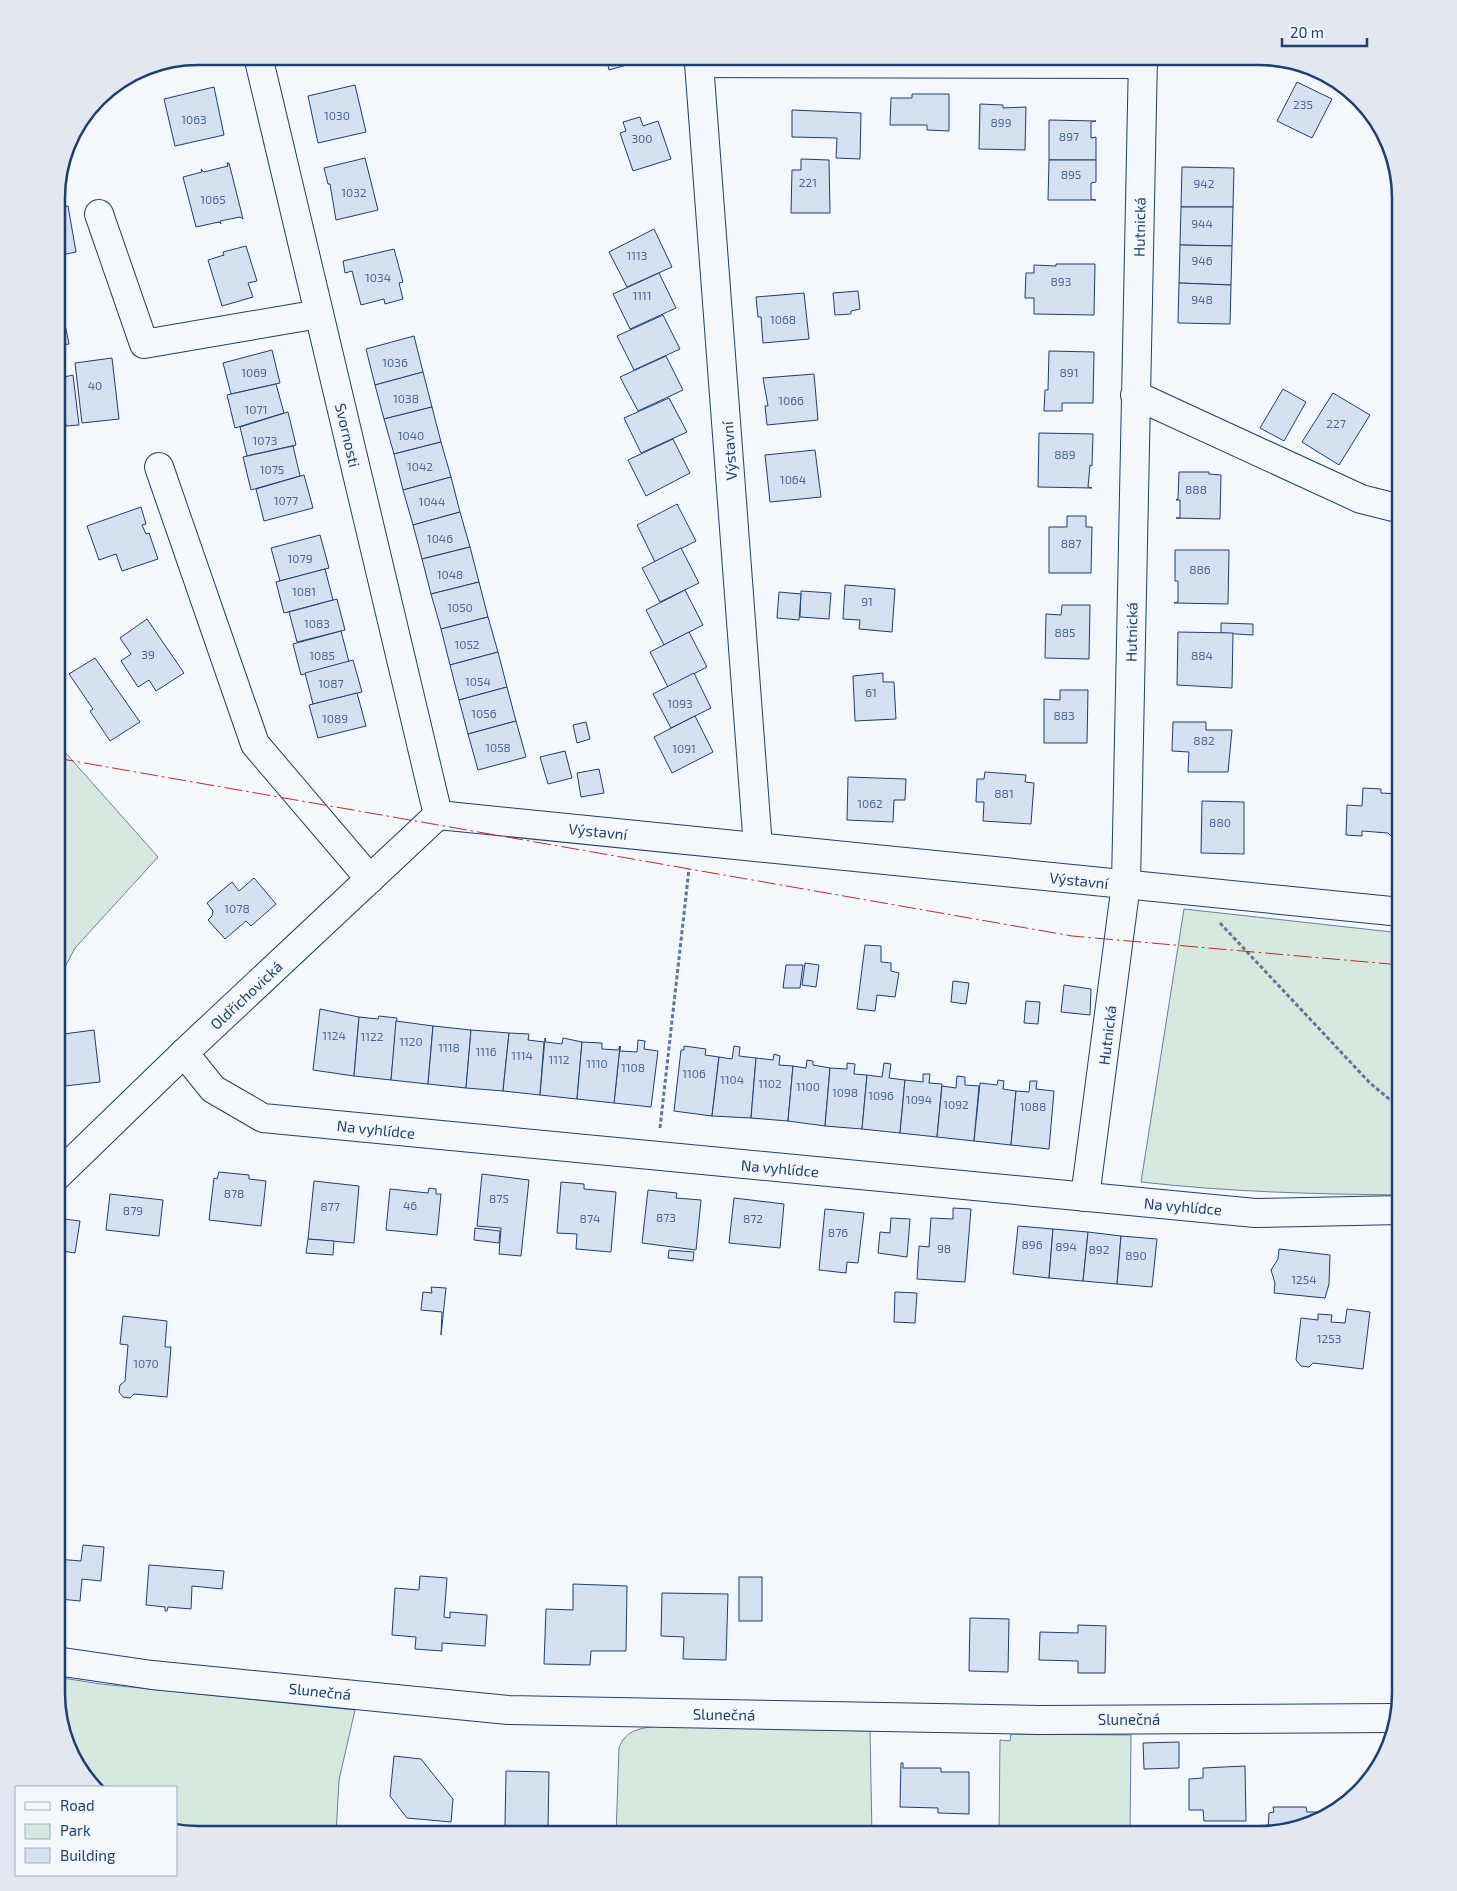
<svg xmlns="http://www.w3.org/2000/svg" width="1457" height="1891" font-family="'Exo 2',sans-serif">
<rect width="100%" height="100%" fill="#f4f7fb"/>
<g fill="#d7e8df" stroke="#687fa3">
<polygon points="56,742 158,857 75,948 56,984"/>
<path d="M1184,909L1401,933V1195C1312,1194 1230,1192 1141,1182Z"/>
<polygon points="56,1677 101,1684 355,1710 339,1780 336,1835 197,1835 176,1829 176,1787 97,1787 80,1772 56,1693"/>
<path d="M660,1726L870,1731L872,1835H616L619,1748C626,1729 641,1728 660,1726Z"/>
<polygon points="1011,1734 1131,1735 1130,1835 999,1835 1000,1740 1010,1741"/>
</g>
<g fill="#d5e0f0" stroke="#1d3f73">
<polygon points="606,56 643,56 644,60 609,70"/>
<polygon points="1297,82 1332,99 1312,138 1277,121"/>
<polygon points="355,85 366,132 318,143 308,96"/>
<polygon points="214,87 224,135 175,146 164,99"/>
<polygon points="912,94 949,94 949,131 927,130 927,125 890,125 891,98 912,98"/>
<polygon points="980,104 1003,105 1003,108 1026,107 1025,150 979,149"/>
<polygon points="792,110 861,113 860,159 836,158 837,138 792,137"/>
<polygon points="640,117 643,126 658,121 671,159 633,171 620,133 626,131 623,122"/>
<polygon points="1049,120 1096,121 1091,122 1091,138 1096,137 1096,160 1049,160"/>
<polygon points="365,158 378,210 336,220 330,184 328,184 324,168"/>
<polygon points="801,159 829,160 830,213 791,213 792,170 801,170"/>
<polygon points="1049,160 1096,160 1096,182 1091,183 1091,199 1096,200 1048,200"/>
<polygon points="227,163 229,163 243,219 240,217 220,221 221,224 219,222 196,227 183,177 202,172 201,169 204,172 228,166"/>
<polygon points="1182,167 1234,168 1233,207 1181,207"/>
<polygon points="68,206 76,252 57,256 57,208"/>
<polygon points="1181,207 1233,207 1232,246 1180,245"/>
<polygon points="654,229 672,267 627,287 609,252"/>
<polygon points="1180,245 1232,246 1231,285 1179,283"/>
<polygon points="246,246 257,281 248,283 253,297 222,306 208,260 224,255 223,252"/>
<polygon points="394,249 403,282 399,283 403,299 385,304 384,299 361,305 352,271 345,273 343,261"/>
<polygon points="1056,264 1095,264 1094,315 1034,314 1034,298 1025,298 1026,273 1034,273 1034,265 1056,266"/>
<polygon points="659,273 676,308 630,329 613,294"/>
<polygon points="1179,283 1231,285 1230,324 1178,323"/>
<polygon points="858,291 860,309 851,311 851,314 835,315 833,293"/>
<polygon points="804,293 809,339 763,343 761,317 758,317 756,297"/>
<polygon points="63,314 69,344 57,346 57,315"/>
<polygon points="663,315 680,349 634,370 617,336"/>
<polygon points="414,336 423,372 375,385 366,349"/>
<polygon points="272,350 280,383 231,394 223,363"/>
<polygon points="1049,351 1094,352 1093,403 1062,403 1062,411 1044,411 1045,390 1048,390"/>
<polygon points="666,356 683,390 638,411 620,377"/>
<polygon points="112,358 119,419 82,423 75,363"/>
<polygon points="423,372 432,407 384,419 375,385"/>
<polygon points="814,374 818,420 767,425 765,406 768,406 763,378"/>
<polygon points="73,375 79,425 66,426 60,378"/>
<polygon points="276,384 284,413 235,428 227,395"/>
<polygon points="1283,389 1306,402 1284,441 1260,428"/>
<polygon points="1333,393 1370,415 1339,465 1302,442"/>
<polygon points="669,398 687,432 641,453 624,418"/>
<polygon points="432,407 441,442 394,454 384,419"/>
<polygon points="288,412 296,445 247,456 240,427"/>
<polygon points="1039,433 1093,434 1092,466 1090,465 1088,487 1092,488 1038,487"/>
<polygon points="673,439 690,473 646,496 628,460"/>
<polygon points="441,442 451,477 403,490 394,454"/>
<polygon points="293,446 300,476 251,490 243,457"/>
<polygon points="815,450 821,497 770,502 765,455"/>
<polygon points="1179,472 1209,472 1209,474 1221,475 1220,519 1176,518 1180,518 1180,500 1176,500 1178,499"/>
<polygon points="304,475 313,508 264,521 256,489"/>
<polygon points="451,477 460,512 413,525 403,490"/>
<polygon points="677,504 696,541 655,562 637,525"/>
<polygon points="141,507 146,524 142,525 146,534 149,533 158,559 122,571 116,554 99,560 87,526"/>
<polygon points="460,512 470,547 422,559 413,525"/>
<polygon points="1067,516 1086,516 1086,527 1092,527 1091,573 1049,573 1049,527 1067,527"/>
<polygon points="320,535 329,568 280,581 271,548"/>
<polygon points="470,547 479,582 431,594 422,559"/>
<polygon points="681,548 699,583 660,602 642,568"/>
<polygon points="1175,550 1229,550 1228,604 1174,603 1178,602 1178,581 1175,581"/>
<polygon points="325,569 333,600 284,613 276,582"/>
<polygon points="479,582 488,617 441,629 431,594"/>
<polygon points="845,585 895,589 892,632 859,629 860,620 843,619"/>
<polygon points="685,590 703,625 664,645 646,610"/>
<polygon points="801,591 831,593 829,619 800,617"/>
<polygon points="779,592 801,594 799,620 777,618"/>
<polygon points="337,599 345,630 297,642 289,612"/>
<polygon points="1062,605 1090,605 1089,659 1045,658 1046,614 1061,615"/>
<polygon points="488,617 498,652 450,665 441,629"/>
<polygon points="147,619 184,673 156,691 149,680 138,687 121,661 131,654 120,638"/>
<polygon points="1221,623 1253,624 1253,635 1221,633"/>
<polygon points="341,631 349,662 301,675 293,644"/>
<polygon points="689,632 707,667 668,687 650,652"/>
<polygon points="1178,632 1233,633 1232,688 1177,685"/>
<polygon points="498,652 507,687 459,700 450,665"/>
<polygon points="95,658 140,722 110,741 90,711 93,709 69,674"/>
<polygon points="353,660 362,692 313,704 305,673"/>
<polygon points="694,673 711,708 671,728 653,694"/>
<polygon points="883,673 883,682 894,682 896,719 855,721 853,676"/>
<polygon points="507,687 516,721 468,734 459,700"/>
<polygon points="1060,690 1088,690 1087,743 1044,743 1044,699 1060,700"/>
<polygon points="357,693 366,726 318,738 309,705"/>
<polygon points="695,716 713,752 672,773 654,737"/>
<polygon points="516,721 526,757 478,770 468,734"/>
<polygon points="586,722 590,739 577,743 573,725"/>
<polygon points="1173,722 1206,722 1206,730 1232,730 1228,772 1188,772 1189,752 1172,751"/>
<polygon points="565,751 572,778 548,784 540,757"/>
<polygon points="599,769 604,793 581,797 577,773"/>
<polygon points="985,772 1026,775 1025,782 1034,783 1031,824 983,821 984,802 976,802 977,779 984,779"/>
<polygon points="848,777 906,779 905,800 894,800 893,822 847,820"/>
<polygon points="1363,788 1381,789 1381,793 1401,794 1401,835 1398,838 1392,837 1388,833 1362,831 1362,836 1346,835 1347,805 1362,806"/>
<polygon points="1202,801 1244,802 1244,854 1201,853"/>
<polygon points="254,878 276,904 251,926 246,921 225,939 208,920 212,916 213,911 207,903 232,882 239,891"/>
<polygon points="865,945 881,946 881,962 891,963 891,971 899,973 895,997 877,995 875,1011 857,1009"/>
<polygon points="805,963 819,965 816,987 802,985"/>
<polygon points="786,965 803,965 800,988 783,988"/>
<polygon points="953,981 969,983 966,1004 951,1002"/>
<polygon points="1064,985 1091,989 1090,1015 1061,1012"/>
<polygon points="1026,1001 1040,1002 1038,1024 1024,1023"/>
<polygon points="320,1009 359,1017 354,1076 313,1070"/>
<polygon points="379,1016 397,1018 391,1080 354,1076 359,1017 378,1019"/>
<polygon points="396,1021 433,1026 428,1084 391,1080"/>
<polygon points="433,1026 471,1030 466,1088 428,1084"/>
<polygon points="94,1030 100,1082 56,1087 56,1035"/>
<polygon points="471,1030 509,1033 503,1091 466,1088"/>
<polygon points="509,1033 529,1034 528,1040 544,1042 540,1095 503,1091"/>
<polygon points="545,1038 546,1042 562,1044 563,1038 582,1042 577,1099 540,1095"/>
<polygon points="638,1040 645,1041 644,1049 658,1051 651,1107 614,1103 620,1046 620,1051 637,1052"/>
<polygon points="582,1042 602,1043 602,1049 618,1050 620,1046 614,1103 577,1099"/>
<polygon points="684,1046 706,1049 705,1055 719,1057 712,1116 674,1111 681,1050 684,1050"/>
<polygon points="734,1046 740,1047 739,1056 756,1058 751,1118 712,1116 719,1057 732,1059"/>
<polygon points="774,1054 780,1056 779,1065 793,1066 788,1121 751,1118 756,1058 773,1060"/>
<polygon points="807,1060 813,1061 813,1065 830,1068 825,1126 788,1121 793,1066 806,1068"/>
<polygon points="847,1063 855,1064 854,1074 867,1075 862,1129 825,1126 830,1068 847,1069"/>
<polygon points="884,1063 891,1064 889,1078 905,1080 900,1133 862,1129 867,1075 882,1077"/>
<polygon points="923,1074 930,1074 929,1083 942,1084 937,1137 900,1133 905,1080 923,1082"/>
<polygon points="957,1076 965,1077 965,1085 979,1086 974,1141 937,1137 942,1086 956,1088"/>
<polygon points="998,1080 1004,1081 1003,1089 1016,1091 1011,1145 974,1141 980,1083 997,1085"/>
<polygon points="1030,1081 1037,1081 1036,1089 1054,1091 1049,1149 1011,1145 1016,1091 1029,1092"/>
<polygon points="219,1172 249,1175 249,1179 266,1181 261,1226 209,1220 214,1178 217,1179"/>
<polygon points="482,1174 529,1180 521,1256 499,1254 501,1228 477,1226"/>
<polygon points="314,1181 359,1186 354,1243 308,1239"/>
<polygon points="561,1182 584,1184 584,1189 616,1192 611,1252 576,1249 577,1234 557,1233"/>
<polygon points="429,1188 436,1189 436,1194 441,1194 437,1235 386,1230 390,1189 428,1193"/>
<polygon points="648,1190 677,1193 676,1198 701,1200 696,1250 642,1243"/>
<polygon points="110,1194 163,1200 159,1236 106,1230"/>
<polygon points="734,1198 784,1204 780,1248 729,1243"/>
<polygon points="953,1208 971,1209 965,1282 917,1279 919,1246 929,1247 931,1218 953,1219"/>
<polygon points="825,1209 864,1213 858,1263 847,1262 846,1273 819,1270"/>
<polygon points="56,1218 80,1221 75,1253 56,1250"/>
<polygon points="891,1218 910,1219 907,1257 878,1253 880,1232 890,1233"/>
<polygon points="1018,1226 1053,1229 1049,1278 1013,1274"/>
<polygon points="475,1228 500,1231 499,1243 474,1240"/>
<polygon points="1053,1229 1088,1232 1083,1281 1049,1278"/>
<polygon points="1088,1232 1121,1236 1117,1284 1083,1281"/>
<polygon points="1121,1236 1157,1239 1152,1287 1117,1284"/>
<polygon points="308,1239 334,1241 333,1255 306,1253"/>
<polygon points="1279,1249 1330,1255 1329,1284 1325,1298 1274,1293 1275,1283 1271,1270 1278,1259"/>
<polygon points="669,1250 694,1252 693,1261 668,1258"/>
<polygon points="431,1287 446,1288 441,1335 442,1312 421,1310 423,1292 432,1293"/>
<polygon points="895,1292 917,1293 915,1323 894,1322"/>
<polygon points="1347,1309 1370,1312 1363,1369 1313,1363 1309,1367 1301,1366 1296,1360 1301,1318 1318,1320 1318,1314 1332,1315 1331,1322 1345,1323"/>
<polygon points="123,1316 167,1321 165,1347 171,1347 167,1397 134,1394 130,1398 123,1397 119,1392 120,1385 125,1381 128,1345 120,1344"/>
<polygon points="83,1545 104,1547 101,1581 82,1579 80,1601 60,1599 60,1596 56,1595 56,1554 57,1559 81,1561"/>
<polygon points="149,1565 224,1571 222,1589 192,1586 191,1609 168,1607 167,1611 165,1611 165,1607 146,1605"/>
<polygon points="420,1576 447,1578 444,1617 450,1618 450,1612 487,1615 485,1646 442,1643 442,1651 415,1649 416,1637 392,1635 395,1588 419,1590"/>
<rect x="739" y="1577" width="23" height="44"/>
<polygon points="573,1584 627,1586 626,1651 591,1651 590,1665 544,1664 546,1609 573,1610"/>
<polygon points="662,1593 728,1594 726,1660 683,1659 684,1637 661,1636"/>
<polygon points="970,1618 1009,1619 1008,1672 969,1671"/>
<polygon points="1078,1625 1106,1626 1105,1673 1078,1673 1078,1661 1039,1660 1040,1632 1078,1633"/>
<polygon points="1179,1742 1179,1768 1144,1769 1143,1743"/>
<polygon points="394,1756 421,1759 453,1799 451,1822 407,1818 390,1796"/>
<polygon points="901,1763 903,1763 903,1768 941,1768 941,1772 969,1772 969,1814 938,1813 938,1808 900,1807"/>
<polygon points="1245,1766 1246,1821 1204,1821 1203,1810 1189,1810 1189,1779 1203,1778 1203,1768"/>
<polygon points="506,1771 549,1772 548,1827 505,1826"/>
<polygon points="1273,1807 1306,1807 1307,1812 1335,1812 1268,1832 1269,1813 1274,1812"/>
</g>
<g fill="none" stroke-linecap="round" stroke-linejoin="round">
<defs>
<g id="minor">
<polyline points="258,56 438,815"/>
<polyline points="697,56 699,63 758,847"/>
<polyline points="699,63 1143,64"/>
<polyline points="99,214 144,344 319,314"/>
<polyline points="1135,395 1361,499 1401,509"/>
<polyline points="159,467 255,744 370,879"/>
<polyline points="438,815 1401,912"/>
<polyline points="184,1053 213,1089 263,1118 1255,1213 1401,1210"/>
<polyline points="56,1177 184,1053 438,815"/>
<polyline points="1085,1197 1126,884 1143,57"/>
<polyline points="56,1661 152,1675 508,1710 1040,1720 1394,1718"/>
</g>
</defs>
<use href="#minor" stroke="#1d3f73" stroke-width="30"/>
<g stroke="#5e769c" stroke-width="3" stroke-dasharray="4 2.5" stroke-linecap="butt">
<polyline points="1220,923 1370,1083 1401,1109"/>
<polyline points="660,1128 689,869"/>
</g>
<use href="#minor" stroke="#f4f7fb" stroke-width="28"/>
<polyline stroke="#c62828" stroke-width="1" stroke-dasharray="18 4 2.5 4" stroke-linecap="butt" points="56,758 1072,936 1401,965"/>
</g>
<g text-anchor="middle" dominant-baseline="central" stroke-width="4" stroke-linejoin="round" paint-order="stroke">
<g font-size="12" fill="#4b6792">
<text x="1303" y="104">235</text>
<text x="337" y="115">1030</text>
<text x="194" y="119">1063</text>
<text x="1001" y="122">899</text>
<text x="1069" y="136">897</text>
<text x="642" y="138">300</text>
<text x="1071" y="174">895</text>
<text x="808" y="182">221</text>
<text x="1204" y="183">942</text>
<text x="354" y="192">1032</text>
<text x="213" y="199">1065</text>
<text x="1202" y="223">944</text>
<text x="637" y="255">1113</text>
<text x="1202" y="260">946</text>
<text x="378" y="277">1034</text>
<text x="1061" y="281">893</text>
<text x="642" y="295">1111</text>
<text x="1202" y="299">948</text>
<text x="783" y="319">1068</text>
<text x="395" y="362">1036</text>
<text x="254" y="372">1069</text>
<text x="1069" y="372">891</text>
<text x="95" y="385">40</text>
<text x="406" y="398">1038</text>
<text x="791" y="400">1066</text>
<text x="256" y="409">1071</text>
<text x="1336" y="423">227</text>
<text x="411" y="435">1040</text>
<text x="265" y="440">1073</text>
<text x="1065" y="454">889</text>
<text x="420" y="466">1042</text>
<text x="272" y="469">1075</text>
<text x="793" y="479">1064</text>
<text x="1196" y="489">888</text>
<text x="286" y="500">1077</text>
<text x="432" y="501">1044</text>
<text x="440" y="538">1046</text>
<text x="1071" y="543">887</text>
<text x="300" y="558">1079</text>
<text x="1200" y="569">886</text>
<text x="450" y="574">1048</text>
<text x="304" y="591">1081</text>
<text x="867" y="601">91</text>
<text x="460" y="607">1050</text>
<text x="317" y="623">1083</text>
<text x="1065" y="632">885</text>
<text x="467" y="644">1052</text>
<text x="148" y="654">39</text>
<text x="322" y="655">1085</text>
<text x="1202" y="655">884</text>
<text x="478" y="681">1054</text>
<text x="331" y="683">1087</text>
<text x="871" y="692">61</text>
<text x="680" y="703">1093</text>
<text x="484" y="713">1056</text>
<text x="1064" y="715">883</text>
<text x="335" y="718">1089</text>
<text x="1204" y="740">882</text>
<text x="498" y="747">1058</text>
<text x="684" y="748">1091</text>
<text x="1004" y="793">881</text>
<text x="870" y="803">1062</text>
<text x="1220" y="822">880</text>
<text x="237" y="908">1078</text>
<text x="334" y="1035">1124</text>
<text x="372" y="1036">1122</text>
<text x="411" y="1041">1120</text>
<text x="449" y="1047">1118</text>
<text x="486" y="1051">1116</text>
<text x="522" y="1055">1114</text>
<text x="559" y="1059">1112</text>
<text x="597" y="1063">1110</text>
<text x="633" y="1067">1108</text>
<text x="694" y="1073">1106</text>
<text x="732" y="1079">1104</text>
<text x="770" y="1083">1102</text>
<text x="808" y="1086">1100</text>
<text x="845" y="1092">1098</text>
<text x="881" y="1095">1096</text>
<text x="919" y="1099">1094</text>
<text x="956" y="1104">1092</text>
<text x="1033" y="1106">1088</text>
<text x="234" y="1193">878</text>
<text x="499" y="1198">875</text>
<text x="410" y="1205">46</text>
<text x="330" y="1206">877</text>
<text x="133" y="1210">879</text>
<text x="666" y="1217">873</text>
<text x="590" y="1218">874</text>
<text x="753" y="1218">872</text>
<text x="838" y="1232">876</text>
<text x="1032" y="1244">896</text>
<text x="1066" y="1246">894</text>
<text x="944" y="1248">98</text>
<text x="1099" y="1249">892</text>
<text x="1136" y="1255">890</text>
<text x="1304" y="1279">1254</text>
<text x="1329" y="1338">1253</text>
<text x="146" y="1363">1070</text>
</g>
<g font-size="15" fill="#1d3f73" stroke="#f4f7fb">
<text transform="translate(1139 227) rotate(-89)">Hutnická</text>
<text transform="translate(348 435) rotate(77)">Svornosti</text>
<text transform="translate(729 451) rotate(-94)">Výstavní</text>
<text transform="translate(1131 632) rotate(-89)">Hutnická</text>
<text transform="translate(598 831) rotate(6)">Výstavní</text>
<text transform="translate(1079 880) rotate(6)">Výstavní</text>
<text transform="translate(246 995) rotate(-43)">Oldřichovická</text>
<text transform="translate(1107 1035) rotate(-83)">Hutnická</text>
<text transform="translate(376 1129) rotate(6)">Na vyhlídce</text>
<text transform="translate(780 1168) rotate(5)">Na vyhlídce</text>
<text transform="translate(1183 1206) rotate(5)">Na vyhlídce</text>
<text transform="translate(320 1691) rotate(6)">Slunečná</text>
<text transform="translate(724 1714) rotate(1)">Slunečná</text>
<text x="1129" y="1719">Slunečná</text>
</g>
</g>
<path d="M0 0H1457V1891H0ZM198 65H1259A133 133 0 0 1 1392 198V1693A133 133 0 0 1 1259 1826H198A133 133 0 0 1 65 1693V198A133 133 0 0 1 198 65Z" fill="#e3e8f0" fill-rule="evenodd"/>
<path fill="none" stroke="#1d3f73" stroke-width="2.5" d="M198 65H1259A133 133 0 0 1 1392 198V1693A133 133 0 0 1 1259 1826H198A133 133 0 0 1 65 1693V198A133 133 0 0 1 198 65Z"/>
<rect x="15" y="1786" width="162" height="90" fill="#f4f7fb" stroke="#9eadc5"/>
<rect x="25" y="1802" width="25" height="8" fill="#f4f7fb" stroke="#9eadc5"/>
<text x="60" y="1811" font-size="15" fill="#1d3f73">Road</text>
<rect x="25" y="1824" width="25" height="15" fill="#d7e8df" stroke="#9eadc5"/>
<text x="60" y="1836" font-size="15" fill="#1d3f73">Park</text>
<rect x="25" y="1848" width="25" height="15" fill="#d5e0f0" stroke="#9eadc5"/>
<text x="60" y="1861" font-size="15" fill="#1d3f73">Building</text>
<path d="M1282 38v8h85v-8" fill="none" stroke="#1d3f73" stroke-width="2.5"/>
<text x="1290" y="38" font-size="15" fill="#1d3f73" stroke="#f4f7fb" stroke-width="4" paint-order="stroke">20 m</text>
</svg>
